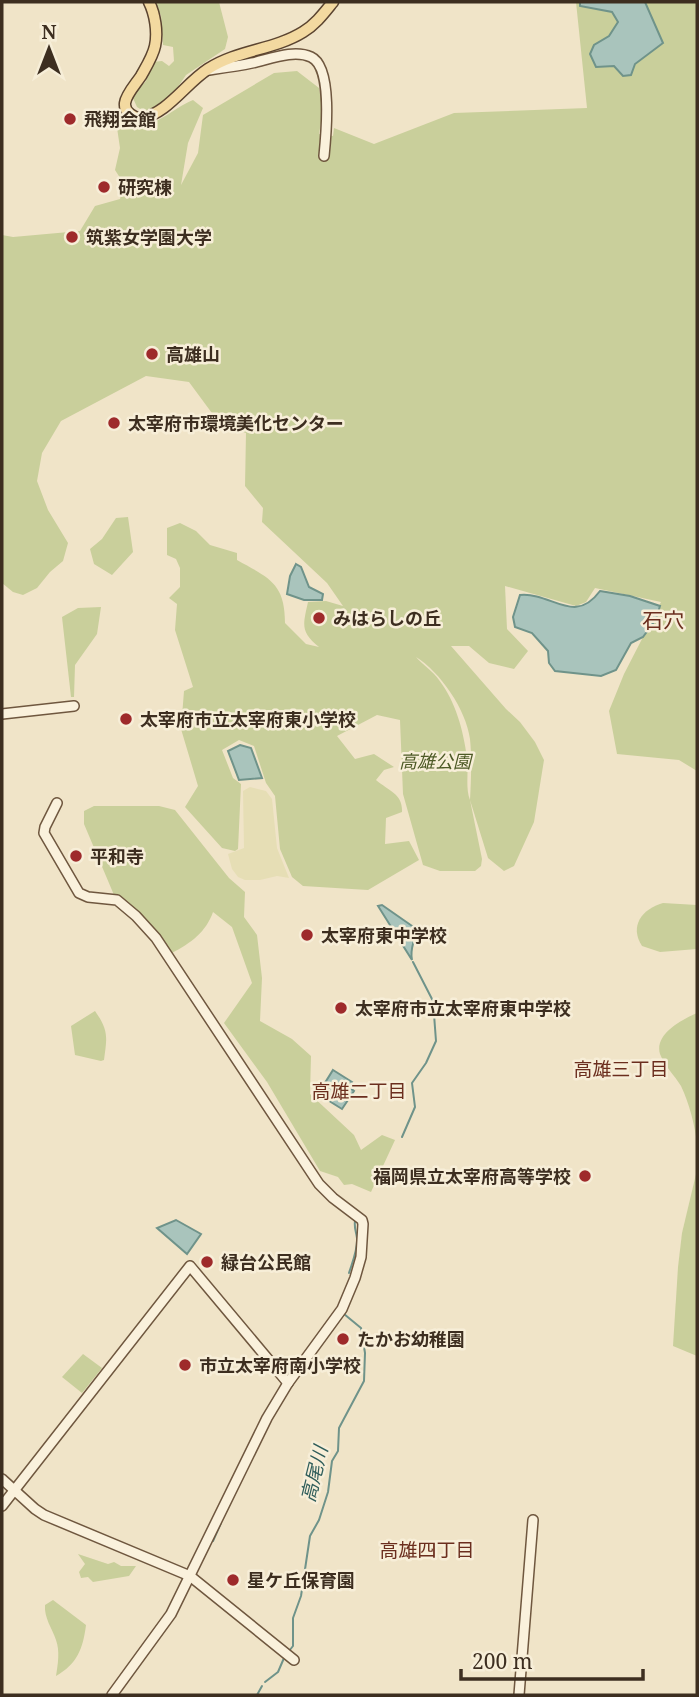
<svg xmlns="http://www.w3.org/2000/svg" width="699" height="1697" font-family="'Noto Serif','Noto Sans JP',serif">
<rect width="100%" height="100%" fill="#f0e4c8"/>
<polygon fill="#e6deb5" points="250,787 266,791 272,799 277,848 289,878 277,876 260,880 245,880 238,877 232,869 228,854 244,848 243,791"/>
<g fill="#c9cf9b" fill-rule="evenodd">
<polygon points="152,2 219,2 228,37 225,49 186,75 171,97 145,112 137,107 132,96 146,81 152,62 162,61 169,66 174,61 173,47 163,45 161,15"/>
<path d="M576,2H697V771L679,760L617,754L609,711L624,674L661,602L595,588L586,602L576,606L505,586L507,629L528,651L514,669L489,663L469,646H451L506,709L520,722L535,742L544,760L534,822L514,866L504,871L488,858L470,800L482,859L481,866L475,871H440L423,865L403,794L400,720L377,715L337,736L355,759L374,754L394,767L384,770L376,780C389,791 403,794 402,812L386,818L385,844L409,841L419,860L368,890L303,886L292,877L280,849L275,796L266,783L254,746L239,740L222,750L233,778L241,784L238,849L235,851L222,848L185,807L198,786L181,729L184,691L193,687L175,630L177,604L169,598L180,587V568L176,559L167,555V528L180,523L196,531L210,545L237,553V560C269,578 285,583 285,623L306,644L319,647C300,632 303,625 308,602L326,601L343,606L327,583L262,522L263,508L245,486L246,433L220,424L189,382L146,376L61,421L42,453L37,481L48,510L68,543L63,561L50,572L37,588L23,595L13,592L2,583V235L13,237L80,231L95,206L120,199L124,184L115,170L120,148L115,114H120L132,127C156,128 171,109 193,100L203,108L188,143L181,185L198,153L203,115L274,73L297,71L319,88L323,111L319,134L333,136L334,128L374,144L454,113L587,108ZM416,657C440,672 466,709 470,739C472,758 471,781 470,800C465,787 469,771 467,757C463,730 456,702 439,680C433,671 423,665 416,657Z"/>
<polygon points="128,517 133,552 112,575 94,564 90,549 102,539 116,518"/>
<polygon points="101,607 97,634 75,665 74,697 71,697 62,617 78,608"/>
<path d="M94,806H159L175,810L229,878L245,892L244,917L257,935L262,978L260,1021L292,1039L311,1056L310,1094L354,1135L361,1150L382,1135L395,1140L371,1192L352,1184L344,1185L338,1177L320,1171L267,1082L224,1023L252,983L232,927L213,912C206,932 191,943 172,953L145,921L114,895L84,824V811Z"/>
<path d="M663,903L697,905V949L660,952L642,946C629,926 642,909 663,903Z"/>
<path d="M95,1011C109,1031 107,1037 104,1060L101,1061L75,1055L71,1026Z"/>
<path d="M697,1013V1144C695,1125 689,1103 681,1086C675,1076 664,1065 660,1054C654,1034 683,1019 697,1013Z"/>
<polygon points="697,1170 697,1356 673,1346 678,1267 682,1233"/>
<polygon points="83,1354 102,1368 82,1393 62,1377"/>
<polygon points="78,1554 108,1564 114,1562 121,1566 136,1566 129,1576 93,1582 88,1577 81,1578 79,1572 85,1564"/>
<path d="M53,1600L86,1625C83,1649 77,1664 56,1676C58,1664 60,1651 56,1640C52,1628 44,1618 45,1605Z"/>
</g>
<g fill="#a9c4bc" stroke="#6f938a" stroke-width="2">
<polygon points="580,2 645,2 663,43 635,64 631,75 623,76 614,66 596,67 590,54 594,45 609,36 618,22 612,12 580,6"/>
<polygon points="296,564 301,567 309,587 323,594 322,600 304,600 287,594 290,576"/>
<path d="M600,591L630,596L660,606L656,619L643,637L631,643L616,670L601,676L555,671L549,663L548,651L532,633L515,627L513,617L520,595C552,592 574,626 600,591Z"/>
<polygon points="240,745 251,748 262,778 239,780 228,751"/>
<path d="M382,905L415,928C417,939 409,947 412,960L378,906Z"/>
<polygon points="333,1070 352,1082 349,1087 354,1091 342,1109 318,1094"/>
<polygon points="176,1220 201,1234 187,1254 157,1228"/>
</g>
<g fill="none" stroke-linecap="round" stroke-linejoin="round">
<g stroke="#6f938a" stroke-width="2">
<polyline points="402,1137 415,1107 412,1083 426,1063 436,1041 433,1001 413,962"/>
<path d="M349,1273C352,1263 358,1250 357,1238C356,1231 354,1228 355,1221"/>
<polyline points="213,1541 221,1523"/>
<polyline points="289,1651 293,1646 293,1618 301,1596 310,1536 319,1520 328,1492 332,1461 338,1451 339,1428 364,1381 365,1353 361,1328 344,1314"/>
<polyline points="265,1682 278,1672 284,1658"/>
<polyline points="257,1695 262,1686"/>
</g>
<defs>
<g id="secondary">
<path d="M209,70C223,68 238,66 252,63C270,59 294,49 311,57C333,67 326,136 324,156"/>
<polyline points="2,714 74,706"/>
<polyline points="57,803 45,827 44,833 79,893 88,897 117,900 136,916 156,938 319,1184 333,1198 362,1220 363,1224 361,1257 355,1278 342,1309 288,1383 267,1418 171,1614 112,1695"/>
<polyline points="2,1479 35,1509 44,1515 190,1576 294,1660"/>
<polyline points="2,1506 190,1266 288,1383"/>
<polyline points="519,1695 533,1520"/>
</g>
<path id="primary" d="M149,2C155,14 158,32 155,46C153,56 146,67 141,76C131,91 111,109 140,119C168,113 185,84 208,69C237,50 274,50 303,32C316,24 324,13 333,2"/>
</defs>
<use href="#secondary" stroke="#6f573f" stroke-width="12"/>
<use href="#primary" stroke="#5b4430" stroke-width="13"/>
<use href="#secondary" stroke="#faf1dc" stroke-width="9"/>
<use href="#primary" stroke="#f3d9a0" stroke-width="10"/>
</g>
<g fill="#9e2a2b" stroke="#f7eed8" stroke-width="2.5">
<circle cx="70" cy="119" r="7"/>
<circle cx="104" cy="187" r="7"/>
<circle cx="72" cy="237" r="7"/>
<circle cx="152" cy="354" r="7"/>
<circle cx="114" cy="423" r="7"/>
<circle cx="319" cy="618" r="7"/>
<circle cx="126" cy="719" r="7"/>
<circle cx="76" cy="856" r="7"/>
<circle cx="307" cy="935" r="7"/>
<circle cx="341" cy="1008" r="7"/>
<circle cx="585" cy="1176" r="7"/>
<circle cx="207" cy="1262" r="7"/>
<circle cx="343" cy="1339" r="7"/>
<circle cx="185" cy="1365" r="7"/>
<circle cx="233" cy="1580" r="7"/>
</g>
<g text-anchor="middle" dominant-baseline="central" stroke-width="5" stroke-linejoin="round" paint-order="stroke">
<g font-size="18" font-weight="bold" fill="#3d2e20" stroke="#f7eed8" text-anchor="start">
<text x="84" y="119">飛翔会館</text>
<text x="118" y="187">研究棟</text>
<text x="86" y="237">筑紫女学園大学</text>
<text x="166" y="354">高雄山</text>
<text x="128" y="423">太宰府市環境美化センター</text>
<text x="333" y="618">みはらしの丘</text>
<text x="140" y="719">太宰府市立太宰府東小学校</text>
<text x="90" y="856">平和寺</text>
<text x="321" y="935">太宰府東中学校</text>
<text x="355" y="1008">太宰府市立太宰府東中学校</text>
<text x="571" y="1176" text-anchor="end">福岡県立太宰府高等学校</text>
<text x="221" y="1262">緑台公民館</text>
<text x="357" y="1339">たかお幼稚園</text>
<text x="199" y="1365">市立太宰府南小学校</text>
<text x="247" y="1580">星ケ丘保育園</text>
</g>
<g font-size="18" font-style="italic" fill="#4d5a26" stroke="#f7eed8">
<text x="435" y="761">高雄公園</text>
</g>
<g font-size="19" fill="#6b2e1e" stroke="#f7eed8">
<text x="621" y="1069">高雄三丁目</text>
<text x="359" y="1091">高雄二丁目</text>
<text x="427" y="1550">高雄四丁目</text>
</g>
<g font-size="19" font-style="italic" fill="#2f5d5a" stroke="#f7eed8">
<text transform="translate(314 1474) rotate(-76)">高尾川</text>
</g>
<g font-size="21" fill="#6b2e1e" stroke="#f7eed8">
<text x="663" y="620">石穴</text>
</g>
</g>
<rect width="699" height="1697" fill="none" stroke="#3d2e20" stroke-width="7"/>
<g transform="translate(49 49)" stroke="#f7eed8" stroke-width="5" paint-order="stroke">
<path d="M0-5L12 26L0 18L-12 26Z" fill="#3d2e20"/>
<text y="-10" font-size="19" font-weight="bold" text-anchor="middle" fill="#3d2e20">N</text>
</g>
<path d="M461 1669v10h182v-10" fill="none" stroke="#3d2e20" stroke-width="3.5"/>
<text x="472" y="1669" font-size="21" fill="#3d2e20" stroke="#f7eed8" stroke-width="5" paint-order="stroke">200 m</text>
</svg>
